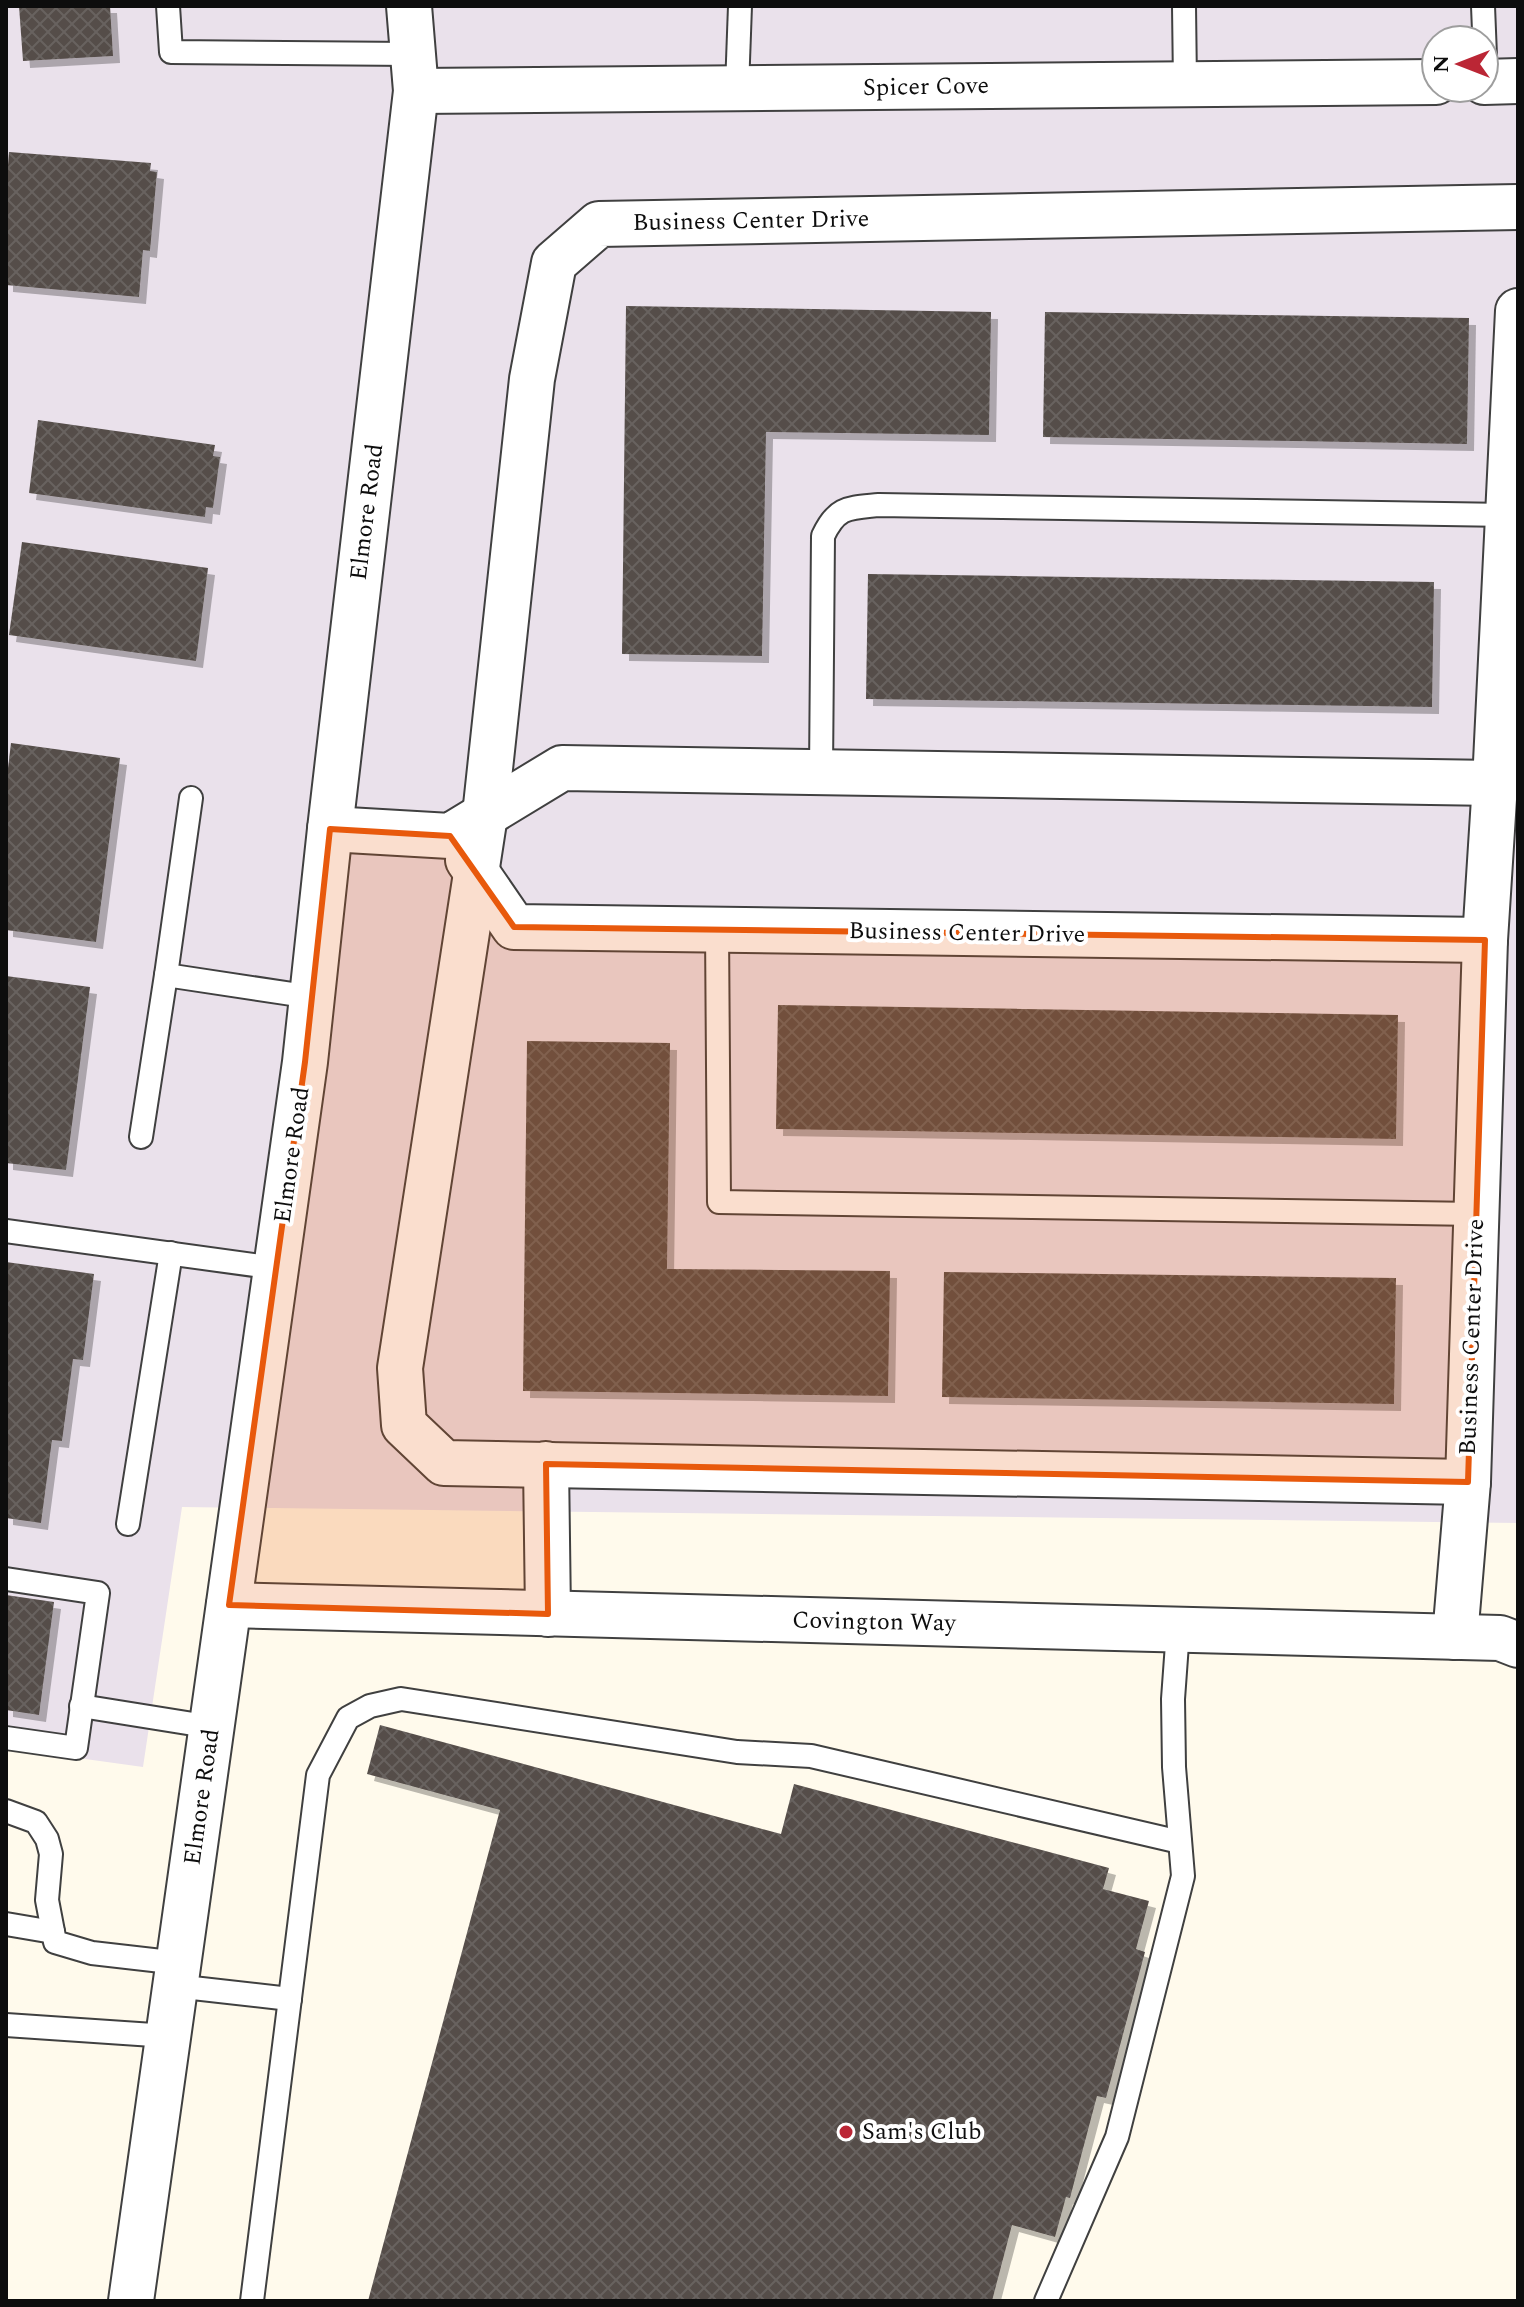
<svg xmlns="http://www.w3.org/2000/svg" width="1524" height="2307" font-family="Spectral,serif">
<defs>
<pattern id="building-cross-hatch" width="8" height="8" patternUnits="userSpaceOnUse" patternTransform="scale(2)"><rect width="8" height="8" fill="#554d49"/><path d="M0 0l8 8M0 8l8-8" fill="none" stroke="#68625f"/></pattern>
<filter id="shadow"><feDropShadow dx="7" dy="7" stdDeviation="0" flood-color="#0004"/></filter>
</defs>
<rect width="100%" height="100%" fill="#fffaec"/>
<path fill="#eae1eb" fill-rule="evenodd" d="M6,6H1518V1523L182,1507L143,1767L6,1748ZM1436,40H1484V88H1436Z"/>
<g fill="url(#building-cross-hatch)" filter="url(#shadow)">
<polygon points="19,6 110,6 113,56 23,61"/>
<polygon points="9,152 151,163 150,171 157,172 150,251 143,250 139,297 6,285 6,165 8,165"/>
<polygon points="626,306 991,312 989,435 766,432 762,656 622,654"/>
<polygon points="1045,312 1469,318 1467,444 1043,437"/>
<polygon points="38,420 215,445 213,456 220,457 213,508 206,507 205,517 29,493"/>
<polygon points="22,542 208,568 196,661 9,635"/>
<polygon points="868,574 1434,582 1432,707 866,699"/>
<polygon points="11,743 120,758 96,942 6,930 6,785"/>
<polygon points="6,976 90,987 66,1170 6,1163"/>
<polygon points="778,1005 1398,1015 1396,1139 776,1129"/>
<polygon points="527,1041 670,1043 667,1269 890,1271 888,1396 523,1391"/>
<polygon points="6,1262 94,1274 83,1360 73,1359 62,1441 52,1440 41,1523 6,1518"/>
<polygon points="944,1272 1396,1278 1394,1404 942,1397"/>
<polygon points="6,1595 54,1602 39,1715 6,1710"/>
<polygon points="380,1725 781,1834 794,1784 1109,1868 1103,1889 1149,1901 1136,1949 1145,1952 1106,2098 1097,2096 1070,2198 1066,2197 1055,2237 1012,2225 992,2301 368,2301 500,1810 367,1774"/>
</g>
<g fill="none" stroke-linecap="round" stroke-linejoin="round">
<defs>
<g id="service">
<polyline points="168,6 171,52 413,54"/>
<polyline points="1184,6 1185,84"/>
<polyline points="1483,6 1486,81"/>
<polyline points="737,88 740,6"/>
<path d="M821,772L823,536C837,506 849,508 879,505L1508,515"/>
<polyline points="191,798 166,975 312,997"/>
<polyline points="717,929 719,1202 1476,1214"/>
<polyline points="141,1137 166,975"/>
<polyline points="6,1231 276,1268"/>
<polyline points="128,1524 171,1253"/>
<polyline points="6,1579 98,1593 76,1748 6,1738"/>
<polyline points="81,1706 212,1727"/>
<polyline points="6,1811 36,1822 47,1839 51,1854 47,1900 55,1942 92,1953 179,1963"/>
<polyline points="6,1924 53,1932"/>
<polyline points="175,1986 290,1999"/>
<polyline points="6,2025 168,2036"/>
<polyline points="252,2301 318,1775 348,1718 370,1706 401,1699 737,1752 811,1756 1180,1842"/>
<polyline points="1046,2301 1117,2137 1183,1876 1174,1767 1173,1699 1178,1630"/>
</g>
<g id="minor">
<polyline points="1484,82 1518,81"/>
<polyline points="416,91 1436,82"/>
<polyline points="330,829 450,836 562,768 1495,783"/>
<polyline points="468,860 514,927 1485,940"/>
<polyline points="546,1464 548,1614"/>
<polyline points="1468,1482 444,1463 404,1425 400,1368 485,815 532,379 554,263 599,224 1518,207"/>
<polyline points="229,1605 1500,1638 1518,1645"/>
<polyline points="1455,1637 1468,1482 1485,940 1495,783 1518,311"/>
</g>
<polyline id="tertiary" points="131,2301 305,1062 330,829 416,91 409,6"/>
</defs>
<use href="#service" stroke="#404040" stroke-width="26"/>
<use href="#minor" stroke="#404040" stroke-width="48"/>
<use href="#tertiary" stroke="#404040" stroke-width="48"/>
<use href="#service" stroke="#fff" stroke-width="22"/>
<use href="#minor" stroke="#fff" stroke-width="44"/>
<use href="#tertiary" stroke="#fff" stroke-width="44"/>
</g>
<path fill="#e8590c" fill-opacity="0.2" stroke="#e8590c" stroke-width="6" stroke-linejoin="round" d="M330,829L450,836L514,927L1485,940L1468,1482L546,1464L548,1614L229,1605L305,1062Z"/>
<circle fill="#bb2635" stroke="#fff" stroke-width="3" cx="846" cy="2132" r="8"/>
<g text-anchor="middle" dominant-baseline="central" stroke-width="8" stroke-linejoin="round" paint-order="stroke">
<g font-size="24" fill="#0d0d0d" stroke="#fff">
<text transform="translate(926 87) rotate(-1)">Spicer Cove</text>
<text transform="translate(751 221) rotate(-1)">Business Center Drive</text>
<text transform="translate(367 512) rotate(-83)">Elmore Road</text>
<text transform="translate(967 933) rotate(1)">Business Center Drive</text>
<text transform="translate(292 1155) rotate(-82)">Elmore Road</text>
<text transform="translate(1472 1337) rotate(-88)">Business Center Drive</text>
<text transform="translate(874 1622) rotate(1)">Covington Way</text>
<text transform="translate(202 1797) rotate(-82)">Elmore Road</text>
</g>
<g font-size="24" fill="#0d0d0d" stroke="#fff" text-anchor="start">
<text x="862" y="2132">Sam's Club</text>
</g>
</g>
<rect width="1524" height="2307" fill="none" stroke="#0d0d0d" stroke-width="16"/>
<g transform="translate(1460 64) rotate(270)"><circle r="38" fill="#ffffff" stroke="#9e9e9e" stroke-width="2"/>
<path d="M0-6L14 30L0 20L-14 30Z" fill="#bb2635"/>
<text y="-12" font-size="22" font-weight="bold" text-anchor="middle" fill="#0d0d0d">N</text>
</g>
</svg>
